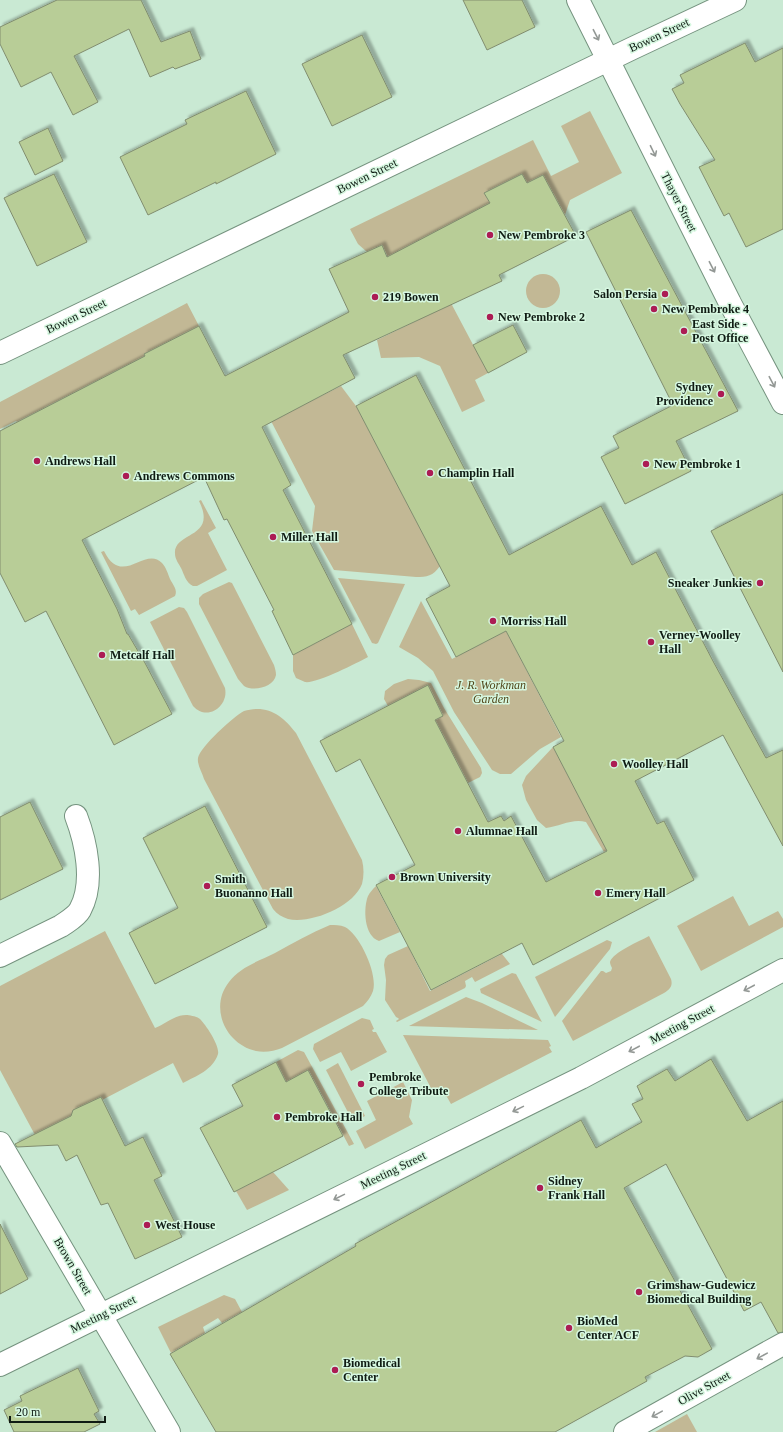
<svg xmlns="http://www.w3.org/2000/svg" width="783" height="1432" font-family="Georgia,serif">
<defs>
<filter id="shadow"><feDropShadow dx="3.5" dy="-3.5" stdDeviation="1" flood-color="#0004"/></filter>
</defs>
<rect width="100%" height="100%" fill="#c9e9d3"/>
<g fill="#c2b895">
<polygon points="590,111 622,173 570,200 565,215 543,175 527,183 522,174 484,193 490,203 429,292 452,305 488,373 475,380 485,401 462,412 440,366 419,357 381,358 377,340 418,320 382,245 367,252 358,244 350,229 533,140 551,176 579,162 561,126"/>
<circle cx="543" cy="291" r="17"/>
<polygon points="187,303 199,326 144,354 145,356 17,422 16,421 0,429 0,402"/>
<path d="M341,386L356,406L440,566C433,576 427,577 416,577L334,570L312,531L315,506L271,421Z"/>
<path d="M201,500L216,528L208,533L227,570L197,586H193C186,583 184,574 181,568C179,564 175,559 175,554C173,531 218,539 199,501Z"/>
<path d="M104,551C122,588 145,545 162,563C166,567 168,574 170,579C173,585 178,590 175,596L139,615L135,609L131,611L101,552Z"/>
<polygon points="338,578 405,584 378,643 376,644 372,643"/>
<path d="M229,582L232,583L274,665C275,668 276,672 276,675C274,687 254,692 244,686C242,684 240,681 238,679L199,604V598L203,594Z"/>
<polygon points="421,601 452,659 506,631 561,737 540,749 511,774 500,774 492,770 454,712 433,671 418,658 399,647"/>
<path d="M179,607L184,608L187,612L225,688C229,706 207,722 193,706L150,622Z"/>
<path d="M352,624L368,657C357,663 316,684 305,682C302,681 299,679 296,678L293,671V655Z"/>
<polygon points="408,679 419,680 431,683 444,708 481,768 482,773 480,777 468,783 435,720 443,715 428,686 388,706 384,699 385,691 394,684"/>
<path d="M257,709C274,709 285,719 296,733L362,860C364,868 364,876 362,884C353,907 311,924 288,919C282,917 277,914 273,909L204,779C202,772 197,765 198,758C200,747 234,716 244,711C248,710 253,709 257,709Z"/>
<path d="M553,747L607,850L604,852L586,822C573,818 560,826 546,828L537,820L526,800L522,785L526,776Z"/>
<path d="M376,886L400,932L379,941C364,936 363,909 368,896C370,892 373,889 376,886Z"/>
<polygon points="733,896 749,926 778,911 783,919 783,927 701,971 677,926"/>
<path d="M330,925C335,925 340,925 345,927C360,935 378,974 373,991C371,997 367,1002 363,1006L282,1048C274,1051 265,1053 256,1051C225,1044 209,1007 229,982C240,967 259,961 275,953C293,943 311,933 330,925Z"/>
<path d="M105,931L155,1028C165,1024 175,1015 186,1015C190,1015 198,1017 200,1019C206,1025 220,1046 218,1054C213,1070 196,1076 183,1083L173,1063L35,1135L0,1070V986Z"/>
<path d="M649,936L671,979C673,986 670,989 664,993L573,1041L562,1021L601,971H603L606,973L611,971L612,968C611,966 610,964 610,962C613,952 640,941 649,936Z"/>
<polygon points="607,940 612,942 610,949 555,1017 535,977"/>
<polygon points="408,946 430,991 500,955 498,949 510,964 475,982 472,977 465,981 466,986 465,988 397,1022 396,1021 399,1019 398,1018 396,1017 385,1000 386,980 384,965 385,959 388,955"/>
<polygon points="512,973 516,974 542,1022 481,993 480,989"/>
<polygon points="466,997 482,1003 538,1030 409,1026"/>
<polygon points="362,1018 370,1020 374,1029 372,1030 373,1032 376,1032 387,1052 351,1071 341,1052 320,1062 313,1049 314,1044"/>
<polygon points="403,1035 548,1040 551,1046 549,1047 552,1052 451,1104 447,1097 432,1090"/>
<polygon points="298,1050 304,1052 354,1144 349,1146 309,1071 286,1082 276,1062"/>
<polygon points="338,1063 365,1116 353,1122 326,1070"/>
<polygon points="403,1082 412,1100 409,1117 413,1124 365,1149 356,1131 376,1120 367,1101"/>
<polygon points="273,1172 289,1190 247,1210 236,1191"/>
<polygon points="224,1295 235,1299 242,1312 222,1323 218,1318 203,1327 205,1333 171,1353 158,1327"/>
<polygon points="687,1414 697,1432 655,1432"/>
</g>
<g fill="#b8cd97" stroke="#818d6f" filter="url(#shadow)">
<polygon points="57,0 141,0 161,42 190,31 201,59 175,69 173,67 150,77 129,29 74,56 98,102 73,115 51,72 21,87 0,44 0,27"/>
<polygon points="463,0 522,0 535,27 487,50"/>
<polygon points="362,35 392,97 332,126 302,64"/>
<polygon points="745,43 755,62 783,48 783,229 746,247 729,213 724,216 699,167 715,160 680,104 672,89 684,83 680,75"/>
<polygon points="246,91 276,154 216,184 216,182 148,215 120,157 187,124 185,120"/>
<polygon points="48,128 63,161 35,175 19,142"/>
<polygon points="54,174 87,242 37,266 4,198"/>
<polygon points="522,174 527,183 543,175 576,236 499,275 502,281 343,355 355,378 262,427 291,485 283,490 352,624 293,655 272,611 274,610 227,519 224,520 204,477 82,540 117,609 127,634 128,634 145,663 172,714 114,745 46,611 25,622 0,573 0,431 145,356 144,354 199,326 225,376 349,312 329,269 382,245 387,257 490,203 484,193"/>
<polygon points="631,210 738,411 676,441 691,471 625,504 601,457 619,448 613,436 673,405 586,232"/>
<polygon points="513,325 527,352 488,373 473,345"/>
<polygon points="416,375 509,555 601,506 632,565 656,552 714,663 766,758 783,750 783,846 723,735 635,781 657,824 664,821 694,880 533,965 522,943 431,990 376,885 415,865 360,759 336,772 320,741 428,685 443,716 435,720 488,822 501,816 504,821 511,816 546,882 607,851 553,747 564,741 506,631 456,657 426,599 450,586 356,406"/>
<polygon points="783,494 783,672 711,531"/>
<polygon points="30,802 63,869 0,900 0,817"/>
<polygon points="205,806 267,927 155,984 129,933 178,908 143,838"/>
<polygon points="711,1059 747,1121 783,1101 783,1332 778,1333 761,1302 744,1311 666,1164 624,1188 712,1349 698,1357 685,1356 645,1377 647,1381 555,1432 216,1432 170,1354 356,1246 355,1244 581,1120 596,1148 642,1122 632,1104 643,1099 637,1086 667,1069 675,1081"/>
<polygon points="276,1062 286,1082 308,1070 343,1136 234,1192 200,1128 243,1106 232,1085"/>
<polygon points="101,1097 125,1146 143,1137 162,1176 154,1180 182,1237 135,1259 108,1203 101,1205 77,1155 66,1161 58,1145 17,1147 15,1144 71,1116 73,1110"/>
<polygon points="0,1224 28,1279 0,1294"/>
<polygon points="78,1368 99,1411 94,1414 100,1424 84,1432 14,1432 4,1410 22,1401 20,1396"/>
</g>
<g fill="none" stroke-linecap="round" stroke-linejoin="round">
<defs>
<g id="minor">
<polyline points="578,0 730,303 783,403"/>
<polyline points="0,353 633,48 735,0"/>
<path d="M0,956L61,926C68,921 76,917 80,910C95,883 86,842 76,816"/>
<polyline points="0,1143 169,1432"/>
<polyline points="0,1365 581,1078 783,970"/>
<polyline points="625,1432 783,1344"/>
</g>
</defs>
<use href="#minor" stroke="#75937f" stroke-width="24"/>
<use href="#minor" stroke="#fff" stroke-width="22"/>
</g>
<defs><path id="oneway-shaft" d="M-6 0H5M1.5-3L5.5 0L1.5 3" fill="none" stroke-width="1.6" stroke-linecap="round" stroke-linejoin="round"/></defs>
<g stroke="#939895">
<use href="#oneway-shaft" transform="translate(596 35) rotate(63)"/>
<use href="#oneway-shaft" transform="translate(653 151) rotate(64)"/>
<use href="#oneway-shaft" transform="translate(712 267) rotate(63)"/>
<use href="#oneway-shaft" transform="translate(772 382) rotate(62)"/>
<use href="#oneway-shaft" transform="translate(749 988) rotate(152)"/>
<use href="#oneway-shaft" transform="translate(634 1049) rotate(152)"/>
<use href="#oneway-shaft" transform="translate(518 1109) rotate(154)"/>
<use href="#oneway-shaft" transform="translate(339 1197) rotate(154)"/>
<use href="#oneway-shaft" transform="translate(762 1356) rotate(151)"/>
<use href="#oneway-shaft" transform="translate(657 1414) rotate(151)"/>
</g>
<g fill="#ac1c54" stroke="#d6f7e0" stroke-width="1.5">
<circle cx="490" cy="235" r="4"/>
<circle cx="665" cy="294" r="4"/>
<circle cx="375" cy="297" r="4"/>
<circle cx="654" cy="309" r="4"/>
<circle cx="490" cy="317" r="4"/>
<circle cx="684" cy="331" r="4"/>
<circle cx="721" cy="394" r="4"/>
<circle cx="37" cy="461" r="4"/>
<circle cx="646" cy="464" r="4"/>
<circle cx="430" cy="473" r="4"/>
<circle cx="126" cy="476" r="4"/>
<circle cx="273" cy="537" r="4"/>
<circle cx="760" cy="583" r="4"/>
<circle cx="493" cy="621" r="4"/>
<circle cx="651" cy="642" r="4"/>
<circle cx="102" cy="655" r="4"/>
<circle cx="614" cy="764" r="4"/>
<circle cx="458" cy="831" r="4"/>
<circle cx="392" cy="877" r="4"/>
<circle cx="207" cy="886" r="4"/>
<circle cx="598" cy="893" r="4"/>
<circle cx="361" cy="1084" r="4"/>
<circle cx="277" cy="1117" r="4"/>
<circle cx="540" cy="1188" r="4"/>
<circle cx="147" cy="1225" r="4"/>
<circle cx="639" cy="1292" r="4"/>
<circle cx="569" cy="1328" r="4"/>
<circle cx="335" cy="1370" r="4"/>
</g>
<g text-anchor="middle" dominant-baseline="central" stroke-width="3" stroke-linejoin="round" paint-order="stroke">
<g font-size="12" fill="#0f1b13" stroke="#d6f7e0">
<text transform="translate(659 35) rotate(-25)">Bowen Street</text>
<text transform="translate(367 176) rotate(-26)">Bowen Street</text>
<text transform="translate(679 202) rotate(63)">Thayer Street</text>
<text transform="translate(76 316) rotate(-26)">Bowen Street</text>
<text transform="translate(682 1024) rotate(-28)">Meeting Street</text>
<text transform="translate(393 1170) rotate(-26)">Meeting Street</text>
<text transform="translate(73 1266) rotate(60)">Brown Street</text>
<text transform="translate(103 1314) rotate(-26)">Meeting Street</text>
<text transform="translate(704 1388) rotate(-29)">Olive Street</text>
</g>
<g font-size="12" font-weight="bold" fill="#0f1b13" stroke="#d6f7e0" text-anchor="start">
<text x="498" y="235">New Pembroke 3</text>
<text x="657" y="294" text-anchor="end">Salon Persia</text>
<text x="383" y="297">219 Bowen</text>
<text x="662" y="309">New Pembroke 4</text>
<text x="498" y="317">New Pembroke 2</text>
<text x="692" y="324">East Side -<tspan x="692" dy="14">Post Office</tspan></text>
<text x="713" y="387" text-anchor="end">Sydney<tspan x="713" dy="14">Providence</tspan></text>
<text x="45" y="461">Andrews Hall</text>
<text x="654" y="464">New Pembroke 1</text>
<text x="438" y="473">Champlin Hall</text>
<text x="134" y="476">Andrews Commons</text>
<text x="281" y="537">Miller Hall</text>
<text x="752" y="583" text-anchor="end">Sneaker Junkies</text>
<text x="501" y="621">Morriss Hall</text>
<text x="659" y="635">Verney-Woolley<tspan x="659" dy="14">Hall</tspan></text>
<text x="110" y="655">Metcalf Hall</text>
<text x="622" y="764">Woolley Hall</text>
<text x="466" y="831">Alumnae Hall</text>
<text x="400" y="877">Brown University</text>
<text x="215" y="879">Smith<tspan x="215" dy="14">Buonanno Hall</tspan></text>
<text x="606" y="893">Emery Hall</text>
<text x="369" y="1077">Pembroke<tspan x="369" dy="14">College Tribute</tspan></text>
<text x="285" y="1117">Pembroke Hall</text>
<text x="548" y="1181">Sidney<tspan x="548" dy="14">Frank Hall</tspan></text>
<text x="155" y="1225">West House</text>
<text x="647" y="1285">Grimshaw-Gudewicz<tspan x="647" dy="14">Biomedical Building</tspan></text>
<text x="577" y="1321">BioMed<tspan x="577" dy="14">Center ACF</tspan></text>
<text x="343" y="1363">Biomedical<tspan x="343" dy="14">Center</tspan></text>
</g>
<g font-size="12" font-style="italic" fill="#51461a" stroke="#d6f7e0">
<text x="491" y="685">J. R. Workman<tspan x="491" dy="14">Garden</tspan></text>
</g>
</g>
<path d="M10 1416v6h95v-6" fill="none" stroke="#0f1b13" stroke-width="2"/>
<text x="16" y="1416" font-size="12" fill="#0f1b13" stroke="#d6f7e0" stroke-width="3" paint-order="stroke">20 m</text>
</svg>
